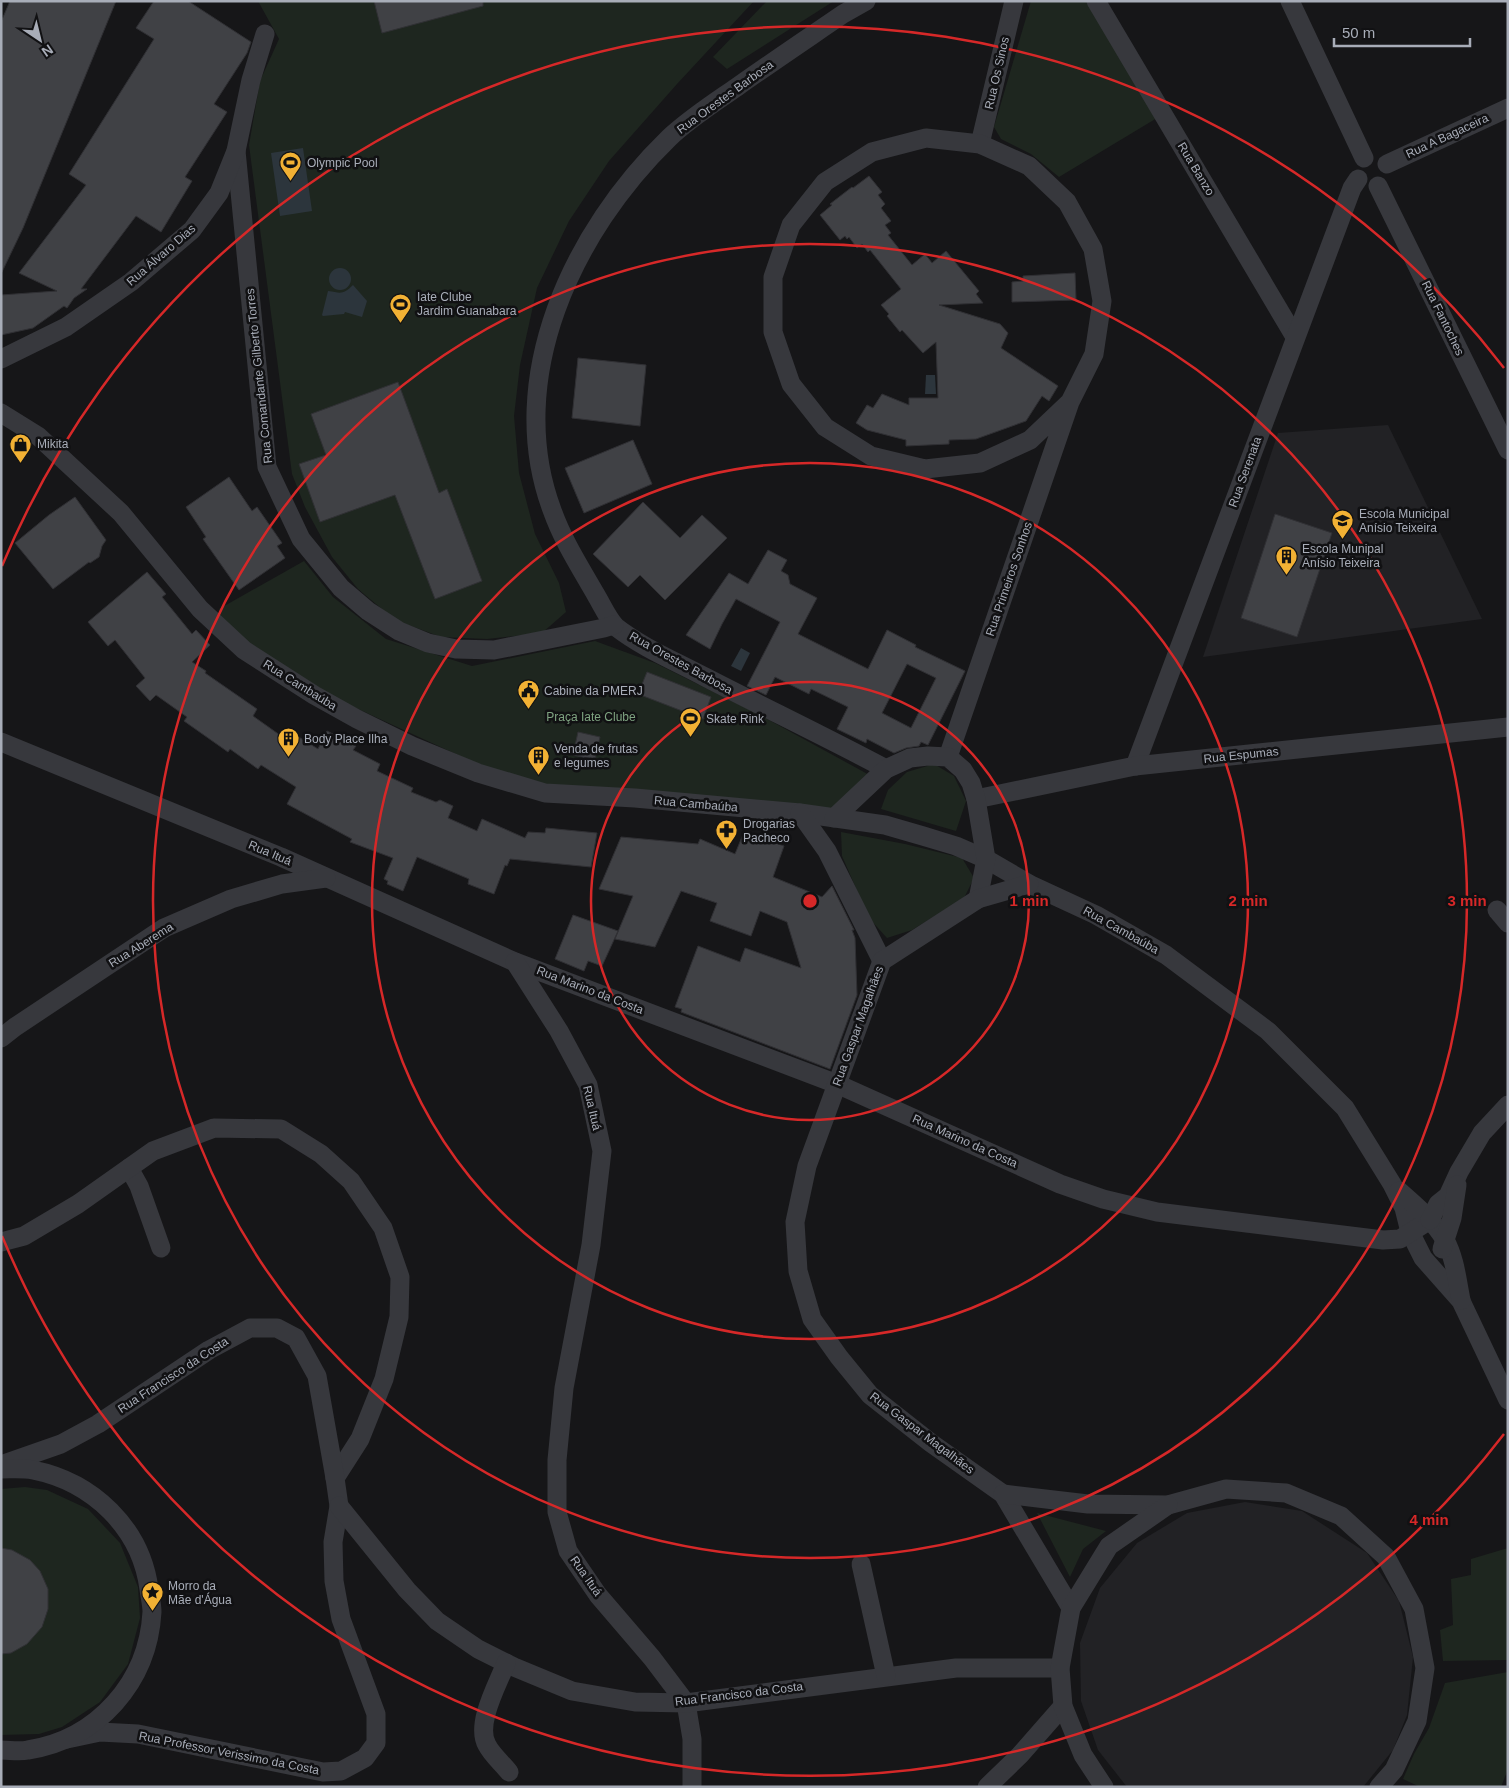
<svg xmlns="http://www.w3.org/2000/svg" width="1509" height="1788" font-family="Helvetica,sans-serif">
<rect width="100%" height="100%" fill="#161618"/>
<g fill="#222225">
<polygon points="1388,425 1482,619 1203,657 1278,433"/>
<polygon points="1245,1502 1302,1511 1367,1553 1399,1601 1413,1657 1407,1715 1393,1750 1363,1787 1127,1787 1098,1750 1081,1701 1080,1643 1100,1588 1137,1543 1187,1513"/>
</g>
<g fill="#1e261f">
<polygon points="258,1 754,1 677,84 609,161 569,221 537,288 520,365 514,416 519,473 535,534 559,583 566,612 542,633 487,639 441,637 395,620 358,589 332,557 305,507 292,474 249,145 260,81 279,39"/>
<polygon points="767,1 834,1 727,69 713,57"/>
<polygon points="1031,1 1086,1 1157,118 1059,177 1031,154 1001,139 994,127"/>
<polygon points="304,561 333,597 386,639 472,666 595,641 655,663 758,714 873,777 835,812 548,787 484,767 306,685 222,627 219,609"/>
<polygon points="934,764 954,776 966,801 956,831 881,809 888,790 907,772"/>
<polygon points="841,832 905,844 962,858 974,878 964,898 912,930 887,938 869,918 842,856"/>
<polygon points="25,1487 47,1490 88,1509 120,1543 138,1587 140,1618 128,1664 100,1702 62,1727 39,1734 1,1735 1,1489"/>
<polygon points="1037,1513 1106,1531 1083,1549 1070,1577"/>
<polygon points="1508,1548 1508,1660 1443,1661 1440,1630 1453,1625 1451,1579 1471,1575 1471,1559"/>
<polygon points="1508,1672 1508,1769 1501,1787 1420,1787 1403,1779 1414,1754 1429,1728 1445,1683"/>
</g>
<g fill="#2c353c">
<polygon points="303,148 312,211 280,216 271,153"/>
<circle cx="340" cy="279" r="11"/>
<path d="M353,285L367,301L362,317L345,312L344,314L323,316L322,315L328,291C341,293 343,295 353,285Z"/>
<polygon points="926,375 935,375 936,394 925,394"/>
<polygon points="741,648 750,653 741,671 731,666"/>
</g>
<g fill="#404145" stroke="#303034" fill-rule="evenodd">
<polygon points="10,1 116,1 23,228 1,274 1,22"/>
<polygon points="154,1 188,1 251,42 247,53 214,104 227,112 185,177 192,181 161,232 136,216 81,289 87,289 74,298 67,308 64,306 33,328 1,335 1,295 57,291 19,273 86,185 69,174 154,39 136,28"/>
<polygon points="374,1 483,1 483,6 382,33"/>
<polygon points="869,176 882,192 878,195 885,204 881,208 891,221 885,225 891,233 888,235 912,265 925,254 932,263 946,251 979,291 976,294 983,303 939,305 1000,324 1008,333 1001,348 1058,386 1049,401 1042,396 1026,421 976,439 949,440 949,444 906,446 906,440 867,430 856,423 867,405 873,408 882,394 909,405 909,398 938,398 936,342 923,353 902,330 900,332 887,316 889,314 881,305 901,289 870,250 868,252 862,244 857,248 849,237 847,239 845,236 840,240 820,215 832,205 830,204 852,187 853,188"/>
<polygon points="1075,273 1076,300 1012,302 1012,282 1023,281 1023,276"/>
<polygon points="578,358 646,365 640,426 572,418"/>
<polygon points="398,382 439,493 447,489 482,581 435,599 395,495 320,522 299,464 326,455 311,414"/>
<polygon points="633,440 652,484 584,513 565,468"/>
<polygon points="229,477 252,511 257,507 282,543 277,546 285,558 239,590 203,539 206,537 186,507"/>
<polygon points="75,497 106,540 102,546 99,557 90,563 89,562 53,589 15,543 49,515"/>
<polygon points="643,502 680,538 702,515 727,538 665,600 640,575 628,587 593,554"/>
<polygon points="1275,514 1332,533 1297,637 1241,618"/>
<path d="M768,550L787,560L781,571L788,575L790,584L817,598L798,634L868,669L887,630L916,645L915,647L965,671L928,745L921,742L919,746L906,748L894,753L867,739L866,743L837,729L848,707L811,689L809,694L775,677L766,695L747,686L780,622L736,599L722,624L710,649L686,635L729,573L748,584ZM907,664L936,678L911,728L882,713Z"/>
<polygon points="147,572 166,594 162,597 192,634 196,630 210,645 192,662 206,671 205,673 257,709 253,716 284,738 289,731 318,749 327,731 356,746 353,750 380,764 377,771 413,788 411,792 436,802 440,800 453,806 448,818 477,831 482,819 525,838 528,832 545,833 546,828 597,833 591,867 510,859 507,866 505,865 494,894 468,884 469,879 417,857 403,891 387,884 388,881 384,879 393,858 350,842 352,839 287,804 296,787 261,765 258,769 230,749 228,752 184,721 187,717 156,695 150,701 136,686 145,678 115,640 108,646 88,622"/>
<polygon points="647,672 711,697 703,719 638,694"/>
<polygon points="578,732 600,737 595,760 573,755"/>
<polygon points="744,832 784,846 773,877 822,897 832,886 854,930 852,930 855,938 857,995 830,1069 681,1012 682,1009 675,1007 698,946 740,962 745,948 801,968 787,922 760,911 751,936 710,921 717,903 681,891 655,947 615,939 633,896 599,889 621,837 698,844 700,839 735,854"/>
<polygon points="573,915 618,931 602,966 588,961 584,971 555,959"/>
<polygon points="1,1548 12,1550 30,1560 40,1571 48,1589 48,1609 42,1627 27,1644 11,1653 1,1654"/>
</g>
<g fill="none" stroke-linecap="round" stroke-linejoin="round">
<g stroke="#37383d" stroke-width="19">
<path d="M866,1L843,14C808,38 772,62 737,87C714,103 689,119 669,138C573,231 503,378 552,510C563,541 580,567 596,595C602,605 608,619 616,627C643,648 675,661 705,677C765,708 826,737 886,769"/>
<polyline points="1096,1 1295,337"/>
<polyline points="1290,1 1364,158"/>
<polyline points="980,144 1014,1"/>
<polyline points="236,151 267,467 301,539 341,588 368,611 399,631 428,643 456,649 494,650 604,628 614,625"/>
<polyline points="1387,164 1508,108"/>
<polyline points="1378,186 1508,450"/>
<polyline points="1,359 66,327 131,282 192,230 219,193 236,151 251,80 265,34"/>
<polyline points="1,413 38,436 121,513 200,609 244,650 314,695 357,719 412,746 478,773 545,793 635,798 800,813 885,825 923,836 956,846 986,859 1029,884 1096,915 1166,955 1268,1031 1345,1108 1392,1184 1404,1208 1410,1232 1423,1258 1461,1301 1508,1400"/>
<polyline points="1,742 281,857 515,962 837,1084 1060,1184 1103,1199 1157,1212 1383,1240 1400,1239 1430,1220"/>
<polyline points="948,757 1070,402 1094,354 1102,301 1093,249 1067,202 1029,166 980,144 926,138 872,152 825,182 791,225 773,277 773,332 791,384 825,427 871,456 925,469 980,463 1030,440 1070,402"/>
<polyline points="1135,766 1352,188 1358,179"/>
<polyline points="976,799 1135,766 1508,727"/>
<polyline points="800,813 827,851 882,961"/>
<polyline points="834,818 886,769 910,758 928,756 948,757 963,770 971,783 976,799 986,859 978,899"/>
<polyline points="1029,884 978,899 882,961 807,1166 795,1222 798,1271 812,1319 839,1357 870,1395 931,1443 1003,1494 1071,1608"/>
<polyline points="1497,910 1508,923"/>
<polyline points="515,962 559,1031 588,1085 602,1151 591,1245 564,1388 557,1460 557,1512 568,1551 598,1595 652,1658 686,1703 692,1739 692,1787"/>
<polyline points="1,1038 15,1027 164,928 231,899 282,884 326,878"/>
<polyline points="129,1168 139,1186 161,1248"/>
<path d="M1399,1191C1415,1205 1434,1221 1445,1240C1455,1258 1457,1280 1461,1300"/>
<polyline points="1430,1220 1438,1204 1448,1196 1459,1172 1482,1133 1508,1105"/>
<polyline points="1,1242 24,1236 78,1204 153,1151 214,1128 281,1129 321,1154 351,1181 383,1228 400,1277 399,1317 384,1379 360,1439 335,1478"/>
<polyline points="1442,1249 1452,1218 1457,1185"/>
<polyline points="1,1465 61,1444 98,1424 209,1350 250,1328 277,1328 296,1338 317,1376 335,1478 339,1506 333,1542 334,1581 341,1619 376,1714 376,1743 365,1758 341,1771 323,1772 138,1734 100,1732 67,1739"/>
<polyline points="1003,1494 1088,1504 1168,1505 1226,1489 1286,1493 1341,1516 1386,1557 1414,1609 1425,1668 1417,1721 1394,1770 1379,1787"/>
<polyline points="339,1506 407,1590 437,1621 478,1649 514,1667 572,1691 635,1702 686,1703 956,1668 1060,1668"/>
<polyline points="861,1564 886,1676"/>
<path d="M506,1663C498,1684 475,1724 487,1745C492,1755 502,1763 509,1772"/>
<path d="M1,1750C10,1750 19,1752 28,1750C98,1739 148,1682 152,1612C152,1605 150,1597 149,1589C141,1528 93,1482 33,1470C23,1468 12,1469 2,1469"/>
<polyline points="987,1787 1020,1755 1063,1706"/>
<polyline points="1104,1787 1083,1755 1063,1706 1060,1668 1071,1608 1109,1546 1168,1505"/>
</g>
</g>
<g fill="none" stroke="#d62828" stroke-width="2.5">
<circle cx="810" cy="901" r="219"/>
<circle cx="810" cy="901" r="438"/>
<circle cx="810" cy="901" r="657"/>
<path d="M1504 1434A875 875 0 0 1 2 1236M2 566A875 875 0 0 1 1504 368"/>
</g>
<defs>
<symbol id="stadium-pin" viewBox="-11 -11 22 30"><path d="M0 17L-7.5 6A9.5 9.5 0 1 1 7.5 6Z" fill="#f2b134" stroke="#111113"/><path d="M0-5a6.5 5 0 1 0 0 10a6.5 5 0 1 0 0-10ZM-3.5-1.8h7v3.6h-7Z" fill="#111"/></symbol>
<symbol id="shop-pin" viewBox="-11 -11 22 30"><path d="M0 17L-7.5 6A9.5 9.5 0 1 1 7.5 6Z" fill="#f2b134" stroke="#111113"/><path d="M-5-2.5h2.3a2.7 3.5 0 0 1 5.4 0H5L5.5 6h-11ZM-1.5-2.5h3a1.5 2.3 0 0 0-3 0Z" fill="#111"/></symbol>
<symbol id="school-pin" viewBox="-11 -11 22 30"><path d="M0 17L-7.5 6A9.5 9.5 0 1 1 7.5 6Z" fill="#f2b134" stroke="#111113"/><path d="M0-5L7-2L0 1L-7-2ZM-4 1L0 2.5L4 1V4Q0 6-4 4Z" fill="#111"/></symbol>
<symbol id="building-pin" viewBox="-11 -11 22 30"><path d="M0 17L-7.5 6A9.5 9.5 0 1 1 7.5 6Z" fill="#f2b134" stroke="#111113"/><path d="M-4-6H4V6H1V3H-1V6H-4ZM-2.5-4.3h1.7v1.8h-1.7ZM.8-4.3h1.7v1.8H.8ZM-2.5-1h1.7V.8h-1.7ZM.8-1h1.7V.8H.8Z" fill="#111"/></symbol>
<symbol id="civic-pin" viewBox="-11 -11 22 30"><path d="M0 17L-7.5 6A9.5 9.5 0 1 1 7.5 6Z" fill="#f2b134" stroke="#111113"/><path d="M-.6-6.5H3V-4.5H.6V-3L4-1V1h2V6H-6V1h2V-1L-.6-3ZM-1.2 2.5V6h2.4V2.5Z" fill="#111"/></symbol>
<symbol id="pharmacy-pin" viewBox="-11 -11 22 30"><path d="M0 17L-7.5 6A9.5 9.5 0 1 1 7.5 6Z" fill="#f2b134" stroke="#111113"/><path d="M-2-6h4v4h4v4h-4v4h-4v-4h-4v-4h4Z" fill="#111"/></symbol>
<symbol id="sight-pin" viewBox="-11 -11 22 30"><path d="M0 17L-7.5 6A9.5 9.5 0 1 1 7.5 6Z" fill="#f2b134" stroke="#111113"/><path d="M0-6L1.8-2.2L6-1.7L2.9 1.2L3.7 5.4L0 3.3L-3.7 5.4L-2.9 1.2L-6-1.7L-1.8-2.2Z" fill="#111"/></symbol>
</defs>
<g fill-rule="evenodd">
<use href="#stadium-pin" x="278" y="150" width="25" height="34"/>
<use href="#stadium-pin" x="388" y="292" width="25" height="34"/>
<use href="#shop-pin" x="8" y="432" width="25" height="34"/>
<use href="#school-pin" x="1330" y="508" width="25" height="34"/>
<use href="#building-pin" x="1274" y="544" width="25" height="34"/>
<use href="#civic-pin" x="516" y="678" width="25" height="34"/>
<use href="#stadium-pin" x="678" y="706" width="25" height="34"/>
<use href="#building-pin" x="276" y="726" width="25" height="34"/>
<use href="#building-pin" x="526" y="744" width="25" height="34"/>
<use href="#pharmacy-pin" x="714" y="818" width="25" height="34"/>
<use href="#sight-pin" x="140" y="1580" width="25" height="34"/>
</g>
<g text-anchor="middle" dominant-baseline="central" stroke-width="5" stroke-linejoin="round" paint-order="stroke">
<g font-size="12" fill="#a8adb8" stroke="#111113">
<text transform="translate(997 73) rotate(-77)">Rua Os Sinos</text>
<text transform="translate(725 97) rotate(-36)">Rua Orestes Barbosa</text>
<text transform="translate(1447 136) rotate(-25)">Rua A Bagaceira</text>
<text transform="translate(1196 169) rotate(59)">Rua Banzo</text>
<text transform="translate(161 255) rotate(-41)">Rua Álvaro Dias</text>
<text transform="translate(1443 318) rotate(64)">Rua Fantoches</text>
<text transform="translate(259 376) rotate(-96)">Rua Comandante Gilberto Torres</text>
<text transform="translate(1245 472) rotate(-70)">Rua Serenata</text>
<text transform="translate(1009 579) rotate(-71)">Rua Primeiros Sonhos</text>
<text transform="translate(681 663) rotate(29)">Rua Orestes Barbosa</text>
<text transform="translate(300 685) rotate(32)">Rua Cambaúba</text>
<text transform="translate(1241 755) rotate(-6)">Rua Espumas</text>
<text transform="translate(696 804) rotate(5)">Rua Cambaúba</text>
<text transform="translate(270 853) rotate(23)">Rua Ituá</text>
<text transform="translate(1121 930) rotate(29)">Rua Cambaúba</text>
<text transform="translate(141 945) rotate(-32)">Rua Aberema</text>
<text transform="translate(590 990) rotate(21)">Rua Marino da Costa</text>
<text transform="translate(858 1026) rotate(-70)">Rua Gaspar Magalhães</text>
<text transform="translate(592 1108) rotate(77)">Rua Ituá</text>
<text transform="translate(965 1141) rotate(24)">Rua Marino da Costa</text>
<text transform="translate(173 1375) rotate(-33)">Rua Francisco da Costa</text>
<text transform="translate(922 1433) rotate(37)">Rua Gaspar Magalhães</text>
<text transform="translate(586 1576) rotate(55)">Rua Ituá</text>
<text transform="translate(739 1694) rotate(-7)">Rua Francisco da Costa</text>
<text transform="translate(229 1753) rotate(11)">Rua Professor Verissimo da Costa</text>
</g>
<g font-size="12" fill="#a8adb8" stroke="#111113" text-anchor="start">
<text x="307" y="163">Olympic Pool</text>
<text x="417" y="297">Iate Clube<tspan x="417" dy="14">Jardim Guanabara</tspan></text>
<text x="37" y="444">Mikita</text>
<text x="1359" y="514">Escola Municipal<tspan x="1359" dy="14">Anísio Teixeira</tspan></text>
<text x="1302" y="549">Escola Munipal<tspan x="1302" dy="14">Anísio Teixeira</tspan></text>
<text x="544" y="691">Cabine da PMERJ</text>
<text x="706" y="719">Skate Rink</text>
<text x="304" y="739">Body Place Ilha</text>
<text x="554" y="749">Venda de frutas<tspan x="554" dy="14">e legumes</tspan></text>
<text x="743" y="824">Drogarias<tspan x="743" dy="14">Pacheco</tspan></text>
<text x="168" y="1586">Morro da<tspan x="168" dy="14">Mãe d'Água</tspan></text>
</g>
<g font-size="12" fill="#7fa381" stroke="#111113">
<text x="591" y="717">Praça Iate Clube</text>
</g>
</g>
<circle cx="810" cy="901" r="8" fill="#d62828" stroke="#111113" stroke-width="2.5"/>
<g font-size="15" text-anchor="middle" font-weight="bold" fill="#d62828" stroke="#111113" stroke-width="5" stroke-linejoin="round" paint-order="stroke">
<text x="1029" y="906">1 min</text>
<text x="1248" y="906">2 min</text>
<text x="1467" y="906">3 min</text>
<text x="1429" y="1525">4 min</text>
</g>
<rect width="1509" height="1788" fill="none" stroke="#a8adb8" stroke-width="5"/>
<g transform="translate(40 40) rotate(145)" stroke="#111113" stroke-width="4" paint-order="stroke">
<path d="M0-4L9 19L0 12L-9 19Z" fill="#a8adb8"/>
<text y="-8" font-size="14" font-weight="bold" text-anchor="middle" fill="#a8adb8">N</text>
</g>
<path d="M1334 38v8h136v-8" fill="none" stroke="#a8adb8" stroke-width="2.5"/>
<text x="1342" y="38" font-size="15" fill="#a8adb8" stroke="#111113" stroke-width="4" paint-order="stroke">50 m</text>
</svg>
